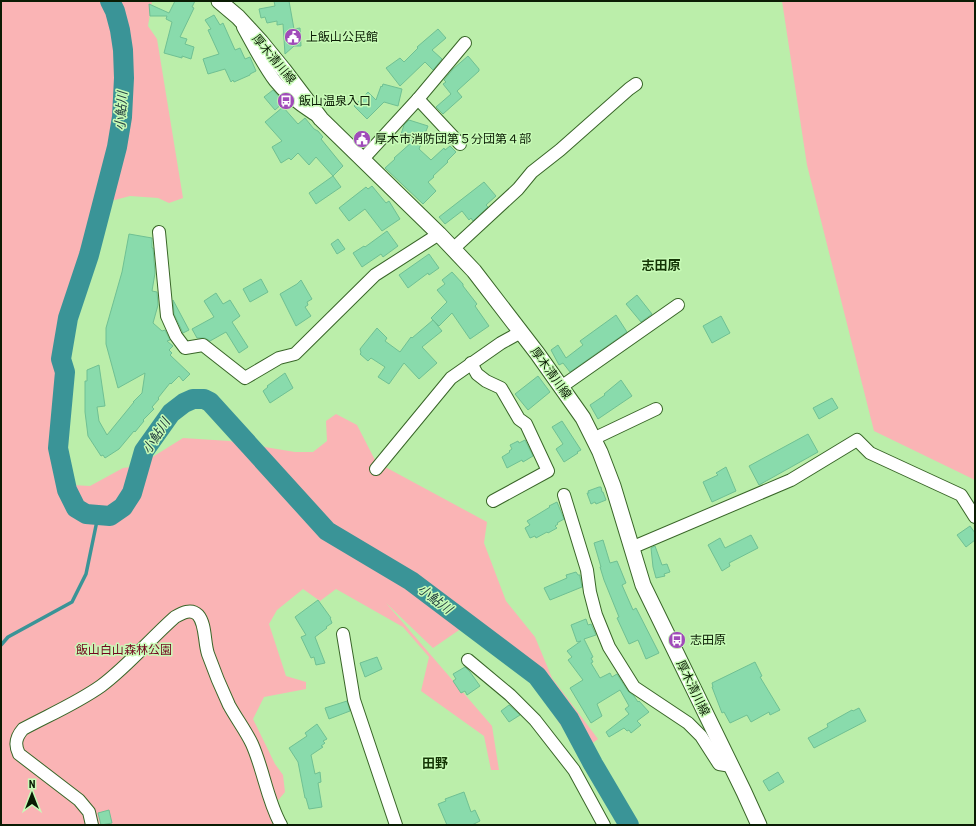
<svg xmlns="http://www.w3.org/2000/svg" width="976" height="826" font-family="'Roboto Condensed','Noto Sans JP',sans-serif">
<rect width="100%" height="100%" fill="#bea"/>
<g fill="#fab4b5">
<polygon points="1,1 152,1 148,26 157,39 183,198 169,203 158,198 130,196 111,201 97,251 79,271 68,310 51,415 57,453 72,485 90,486 123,468 138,466 183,438 229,441 295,452 313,452 327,441 326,421 336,414 357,425 376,462 487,522 484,543 506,601 535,637 552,678 598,739 580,753 558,721 557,704 466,615 462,628 433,648 386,603 492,726 499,770 491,770 484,736 421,691 429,657 403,627 336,589 320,601 303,589 277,610 269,624 286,676 306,682 306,689 264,697 253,719 275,764 283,775 285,792 275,804 285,825 1,825"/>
<polygon points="782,1 975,1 975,480 874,431 807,165"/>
</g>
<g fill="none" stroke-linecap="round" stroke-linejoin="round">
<polyline stroke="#3a9497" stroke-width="3.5" points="1,645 8,637 72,602 86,574 98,516"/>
<polyline stroke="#3a9497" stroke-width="20" points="110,1 115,11 120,30 123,50 124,78 122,117 117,147 89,255 68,318 61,359 65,372 58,448 67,490 76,508 86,514 110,516 123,507 132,493 144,451 171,413 184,403 193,399 204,399 210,402 327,531 411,581 537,676 569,719 593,764 629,825"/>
</g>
<g fill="#89dbac" stroke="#6fc093">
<polygon points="175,1 195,1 192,7 194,8 180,37 187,39 185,44 194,47 191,59 182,56 182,58 164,53 172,22 166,19 167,16 150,16 149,4 169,13"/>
<polygon points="274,1 289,1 294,29 300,28 301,46 294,46 285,54 283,24 277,25 277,21 267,23 265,17 261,18 259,9 275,6"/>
<polygon points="214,15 220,25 223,23 235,50 240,48 245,59 250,57 256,71 250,74 250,75 234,82 233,80 231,82 225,69 208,74 203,59 219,54 208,30 211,29 205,20"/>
<polygon points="438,29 446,38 432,50 442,59 433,70 425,62 400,86 386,68 400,58 404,62 418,48 417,47"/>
<polygon points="468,56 479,69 479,71 457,91 462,97 443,114 436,107 451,94 443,84 446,82 444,80 453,69"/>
<polygon points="383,84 402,89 398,106 384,102 367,119 354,106 368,92 376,100 381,86 382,87"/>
<polygon points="273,90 284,102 275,110 264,97"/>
<polygon points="283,107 298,124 305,118 314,129 318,131 323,137 321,139 343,166 333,176 316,157 309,165 298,153 291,160 289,158 281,163 272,147 282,141 265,122"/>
<polygon points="409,120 428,126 419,149 431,160 444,148 445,150 450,146 456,152 447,161 448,162 433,176 434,177 428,182 436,191 423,204 385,168 395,159 394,158 412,142 400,137 404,125"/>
<polygon points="333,176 341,187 316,204 309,193"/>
<polygon points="484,182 496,196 486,205 488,207 473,221 471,218 469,220 462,211 445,224 439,217"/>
<polygon points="372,186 386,203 389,201 400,219 382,231 365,209 349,221 339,208 366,187 368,189"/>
<polygon points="387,231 398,246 383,257 381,254 362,267 353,253 364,246 365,247"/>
<polygon points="129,234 152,238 152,248 153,248 155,273 152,291 157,292 158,305 153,323 162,331 165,330 170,340 167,341 173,346 169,350 172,353 170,355 190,374 183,381 179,376 171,384 170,383 158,398 159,399 152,407 154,409 143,420 144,421 135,432 134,431 119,449 105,458 103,455 101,456 88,436 85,412 85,381 87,381 87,370 99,365 105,406 97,407 99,421 107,435 134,402 133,402 142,393 145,373 118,388 106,344 106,328 122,272"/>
<polygon points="338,239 345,249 337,254 331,244"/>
<polygon points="429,254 439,268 429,275 428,273 408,288 399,275"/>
<polygon points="452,272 463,284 463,286 477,304 475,306 489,326 470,339 452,313 439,326 431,318 447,302 437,290 445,284 442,280"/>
<polygon points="261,279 268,292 250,302 243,289"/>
<polygon points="301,280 312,299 307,302 308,305 305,307 311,316 296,326 280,294 297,284"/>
<polygon points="216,293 223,304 230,300 240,316 232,322 248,347 239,353 226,332 210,341 205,338 197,338 192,329 214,317 204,301"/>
<polygon points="637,295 652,314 641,322 626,304"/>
<polygon points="173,300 189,330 183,333 174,314"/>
<polygon points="616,315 627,332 570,372 563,363 559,365 551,350 558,345 566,358 583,345 580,341"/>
<polygon points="721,316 730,333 712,343 703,326"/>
<polygon points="433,320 442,331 422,347 437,363 419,379 404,363 389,384 378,377 385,367 371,358 368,361 360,354 361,353 360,349 377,328 387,338 385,341 400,352 411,337 412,338"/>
<polygon points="285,373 293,388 270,403 263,391 268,387 267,386"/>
<polygon points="538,376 550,392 528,410 515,394"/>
<polygon points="621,380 632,396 598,419 590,405 605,395 604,394"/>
<polygon points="832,398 838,408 819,419 813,408"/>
<polygon points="562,421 581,450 577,452 578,453 564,462 556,449 563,444 552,427"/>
<polygon points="808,434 818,452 759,485 749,466"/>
<polygon points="525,440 533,456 523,462 522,460 507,468 502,457 510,452 509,451 512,449 510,445 518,441 519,443"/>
<polygon points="726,467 736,491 712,502 703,482 718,475 716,473"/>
<polygon points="599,487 601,487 602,492 603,492 606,500 596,504 595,502 591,504 587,493 589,493 588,491"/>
<polygon points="557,502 564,519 557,523 558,524 555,526 557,528 548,533 547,532 536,538 535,536 530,538 525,528 530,525 527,521 550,507 549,506"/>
<polygon points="970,526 975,533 975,540 966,547 957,535"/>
<polygon points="751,535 758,548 729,563 730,566 722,571 708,545 720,538 725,548"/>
<polygon points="603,540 610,563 617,561 626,583 622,585 633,610 636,608 659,653 646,659 638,640 629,644 617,618 619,617 604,580 600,567 601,567 594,543"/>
<polygon points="655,546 662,565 667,564 670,572 664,574 665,576 656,578 653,567 651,548"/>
<polygon points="576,572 578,575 580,575 580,577 582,587 550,600 544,588 567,578 566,575"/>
<polygon points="318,600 331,618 330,618 332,623 326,627 327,628 315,637 325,663 316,665 314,657 311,658 301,637 306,635 295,617"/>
<polygon points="586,619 588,625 591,624 596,635 584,639 593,657 591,658 593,662 591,663 600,678 610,673 612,677 617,674 628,691 634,696 638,702 639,701 649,712 637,721 641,725 631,733 629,730 627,731 624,728 609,737 606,732 629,714 625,709 629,706 620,690 597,704 602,716 591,723 570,688 583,680 568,660 572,657 567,651 581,641 577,642 571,625"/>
<polygon points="377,657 382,669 365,677 360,663"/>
<polygon points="755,662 762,676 760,677 780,710 770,715 769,712 751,722 747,715 730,723 724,712 722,713 712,687 713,687 712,683"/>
<polygon points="465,667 470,672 480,686 467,695 465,691 461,693 453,681 456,679 453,674"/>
<polygon points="347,701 350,711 329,719 325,708"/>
<polygon points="509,705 520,715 509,722 501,711"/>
<polygon points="859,708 866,721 814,748 808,738 828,727 827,724 852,710 853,711"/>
<polygon points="317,724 327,739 323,741 325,743 321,746 323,747 311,755 315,774 320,772 321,782 318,783 322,807 309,809 306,798 305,798 298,762 289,748 307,736 305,733"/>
<polygon points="778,772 784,782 769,791 763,781"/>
<polygon points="464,792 471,812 475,810 480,821 472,825 447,825 438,804 446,801 445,799"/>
<polygon points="109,810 112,823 101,825 98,813"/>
</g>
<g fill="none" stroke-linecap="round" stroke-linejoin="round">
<defs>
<g id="minor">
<path d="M243,27C253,45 263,65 275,81C285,94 300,105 314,114"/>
<polyline points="418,99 460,144"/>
<polyline points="362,160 418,99 465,43"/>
<polyline points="159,232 167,316 176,336 185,348 203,345 245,378 279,358 295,354 375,275 439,234"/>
<polyline points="453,249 518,189 532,172 560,150 629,89 636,84"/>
<polyline points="471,363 477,374 486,381 501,388 519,419 526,424 548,471 493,501"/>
<polyline points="561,387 678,305"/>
<polyline points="593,439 656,409"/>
<polyline points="376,469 451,378 501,343 521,332"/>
<polyline points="564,495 587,570 590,592 596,615 609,647 634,687 688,723 701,736 719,764 731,766"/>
<polyline points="631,548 791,480 857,440 870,453 961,495 975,517"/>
<polyline points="343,634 354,700 396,825"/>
<polyline points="468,660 510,695 535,720 574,770 604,825"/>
<path d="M92,825L89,812L79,800L19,754C14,744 16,737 23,729C49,715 77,703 101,686C128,666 150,639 175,617C182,613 191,608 198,615C206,624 204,642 208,654C214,671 221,688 229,705C236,718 246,731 252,744C264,771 267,800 281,825"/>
</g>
<polyline id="major" points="219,1 238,17 261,42 283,69 321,119 439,234 474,271 537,353 583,418 600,452 613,486 643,585 744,792 759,825"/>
</defs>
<use href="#minor" stroke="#396628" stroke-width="14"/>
<use href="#major" stroke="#396628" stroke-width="17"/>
<use href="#minor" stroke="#fff" stroke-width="12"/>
<use href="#major" stroke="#fff" stroke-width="15"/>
</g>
<defs>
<symbol id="civic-disc" viewBox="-11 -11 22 22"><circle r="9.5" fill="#a04bb9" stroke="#c8fbb7"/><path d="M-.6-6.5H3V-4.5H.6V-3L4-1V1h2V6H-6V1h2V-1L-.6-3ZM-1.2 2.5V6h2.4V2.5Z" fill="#fff"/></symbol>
<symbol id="bus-disc" viewBox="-11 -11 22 22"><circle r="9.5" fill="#a04bb9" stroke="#c8fbb7"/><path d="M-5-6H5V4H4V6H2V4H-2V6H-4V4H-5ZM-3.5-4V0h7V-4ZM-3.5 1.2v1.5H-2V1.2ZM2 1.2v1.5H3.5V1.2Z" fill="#fff"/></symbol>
</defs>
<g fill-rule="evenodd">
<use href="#civic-disc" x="283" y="27" width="20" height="20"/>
<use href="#bus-disc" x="276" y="91" width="20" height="20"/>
<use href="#civic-disc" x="352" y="129" width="20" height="20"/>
<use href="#bus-disc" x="667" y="630" width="20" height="20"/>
</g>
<g text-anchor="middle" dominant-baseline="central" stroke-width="3" stroke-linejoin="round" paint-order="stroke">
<g font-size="12" fill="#0a1c04" stroke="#c8fbb7" text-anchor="start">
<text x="306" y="37">上飯山公民館</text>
<text x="299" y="101">飯山温泉入口</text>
<text x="375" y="139">厚木市消防団第５分団第４部</text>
<text x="690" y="640">志田原</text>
</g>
<g font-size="12" fill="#0a1c04" stroke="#c8fbb7">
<text transform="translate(274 59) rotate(50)">厚木清川線</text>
<text transform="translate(551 373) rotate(54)">厚木清川線</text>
<text transform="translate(693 688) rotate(64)">厚木清川線</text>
</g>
<g font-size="12" fill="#72051e" stroke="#c8fbb7">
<text x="124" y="650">飯山白山森林公園</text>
</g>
<g font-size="13" font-style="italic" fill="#244041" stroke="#c8fbb7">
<text transform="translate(121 111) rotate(-86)">小鮎川</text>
<text transform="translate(156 436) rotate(-57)">小鮎川</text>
<text transform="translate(435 599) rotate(37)">小鮎川</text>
</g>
<g font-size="13" font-weight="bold" fill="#143505" stroke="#c8fbb7">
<text x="661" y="265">志田原</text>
<text x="435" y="763">田野</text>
</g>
</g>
<rect width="976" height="826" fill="none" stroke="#0a1c04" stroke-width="4"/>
<g transform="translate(32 794)" stroke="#c8fbb7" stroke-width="3" paint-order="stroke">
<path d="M0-3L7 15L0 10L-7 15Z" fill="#0a1c04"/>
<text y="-6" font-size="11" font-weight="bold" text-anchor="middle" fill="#0a1c04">N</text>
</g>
</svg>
